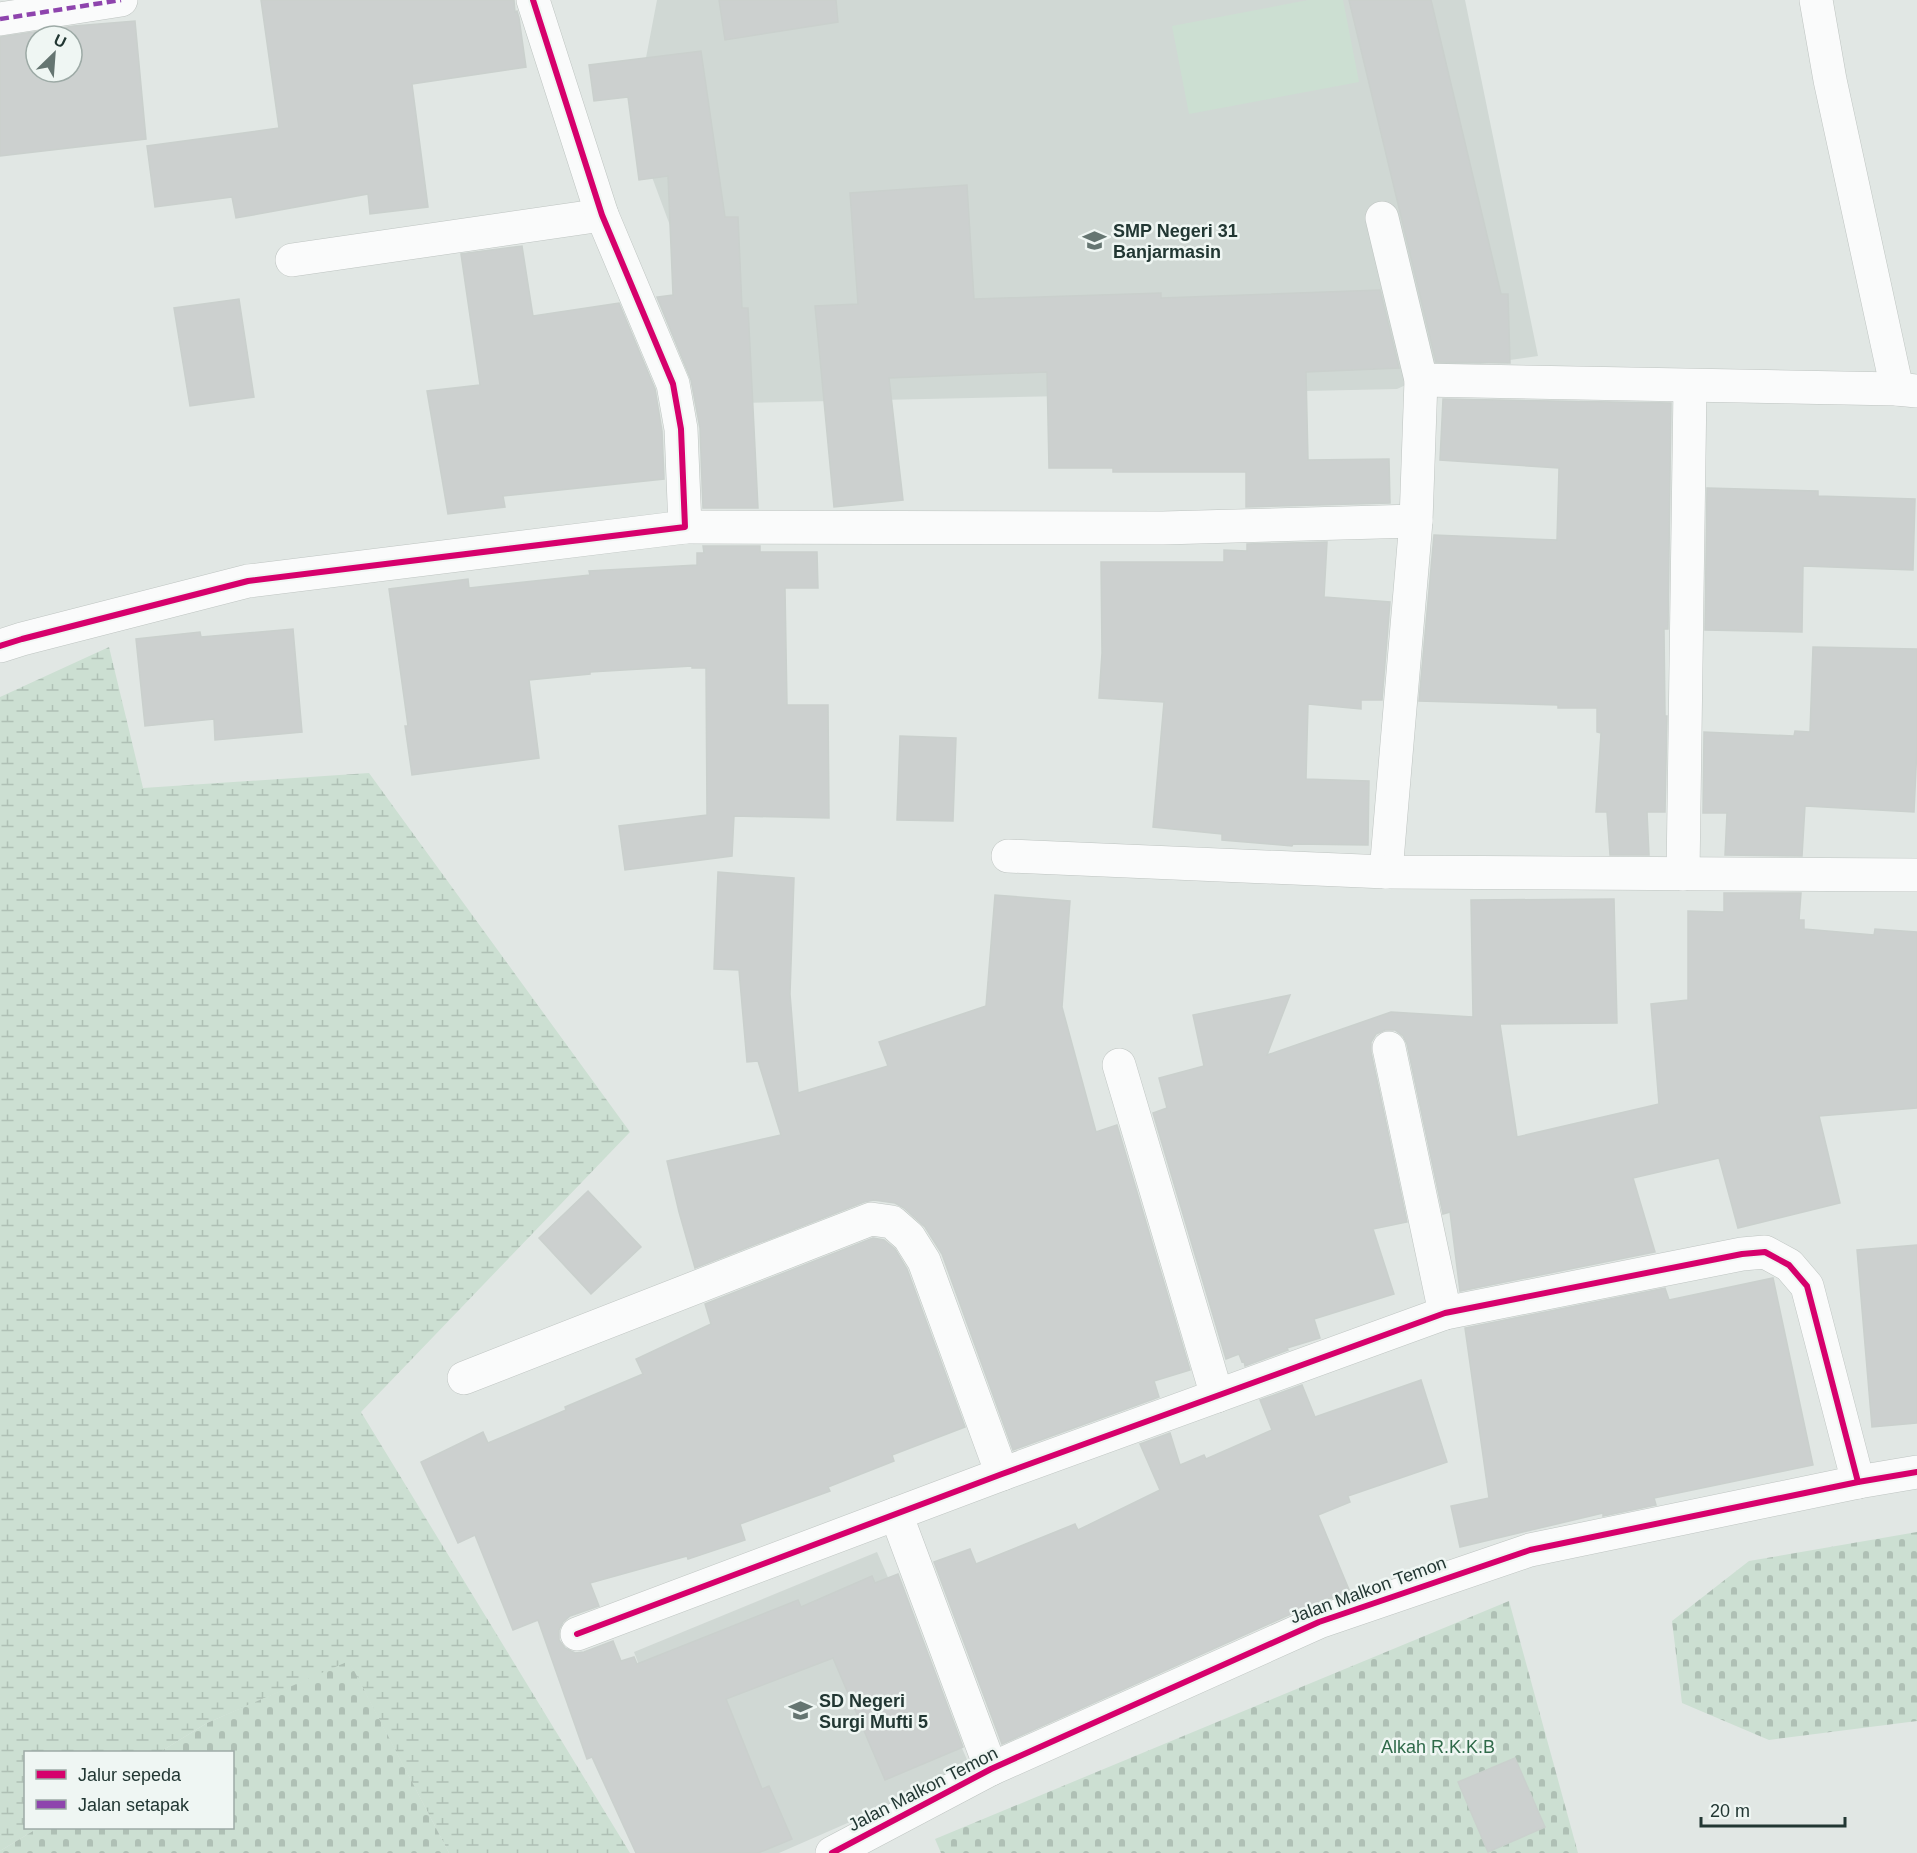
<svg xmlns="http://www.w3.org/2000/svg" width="1917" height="1853" font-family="Helvetica,sans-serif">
<defs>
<pattern id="wetland-marsh" width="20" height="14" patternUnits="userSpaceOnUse" patternTransform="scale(1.5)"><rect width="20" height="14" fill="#ccdfd2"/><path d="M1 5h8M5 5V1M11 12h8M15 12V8" fill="none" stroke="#afc0b5"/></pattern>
<pattern id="cemetery-stones" width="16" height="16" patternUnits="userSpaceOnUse" patternTransform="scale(1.5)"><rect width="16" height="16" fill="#ccdfd2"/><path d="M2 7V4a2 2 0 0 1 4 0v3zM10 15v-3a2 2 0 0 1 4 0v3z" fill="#afc0b5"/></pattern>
</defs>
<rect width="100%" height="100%" fill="#e1e7e4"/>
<g fill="#d0d8d4">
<polygon points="657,0 1465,0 1538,356 1438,370 1397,389 736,403 633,126"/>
<polygon points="877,1552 971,1769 779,1853 711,1853 634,1652"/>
</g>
<polygon fill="url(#wetland-marsh)" points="109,647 143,788 369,773 630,1132 361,1412 630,1853 449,1853 349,1662 207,1723 160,1752 26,1752 26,1828 38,1828 0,1851 0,697"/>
<g fill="url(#cemetery-stones)">
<polygon points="1917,1532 1917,1721 1769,1740 1682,1703 1672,1621 1749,1561"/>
<polygon points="1509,1601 1578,1853 941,1853 935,1839"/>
<polygon points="349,1661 449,1853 0,1853 0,1851 38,1828 232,1828 232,1752 160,1752 207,1723"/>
</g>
<polygon fill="#ccdfd2" points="1308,0 1343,0 1359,82 1189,114 1172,26"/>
<g fill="#ccd0cf" stroke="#cad0cd" stroke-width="1.5" fill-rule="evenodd">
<polygon points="261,0 514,0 515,12 517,11 519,18 526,67 412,84 428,207 370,214 368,194 236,218 232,197 155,207 147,146 279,128"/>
<polygon points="719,0 836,0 838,22 725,40"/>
<polygon points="1349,0 1431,0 1501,294 1508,294 1510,363 1436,362"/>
<path d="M135,21L146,139L0,156V37L74,26ZM36,36H72V72H36Z"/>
<polygon points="701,51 725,217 738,217 742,308 748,308 758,508 703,508 700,428 691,380 657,297 673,295 668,176 639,180 628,97 594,101 589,65"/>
<polygon points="967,185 974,299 1161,293 1161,298 1380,290 1399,368 1306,372 1308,460 1389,459 1390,503 1246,507 1246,472 1113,472 1113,468 1049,468 1047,372 889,378 903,500 834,507 815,306 858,304 850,193"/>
<polygon points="522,246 533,316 619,303 655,389 662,431 664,479 503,496 505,507 448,514 427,391 480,385 461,254"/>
<polygon points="239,299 254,397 190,406 174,308"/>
<polygon points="1443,399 1671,403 1668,629 1664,629 1665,716 1667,716 1665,812 1647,812 1649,855 1610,855 1607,812 1596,812 1601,733 1597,732 1597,708 1558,708 1558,705 1419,701 1434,535 1557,540 1559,468 1440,460"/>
<polygon points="1707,488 1818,491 1818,496 1915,499 1913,570 1803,566 1802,632 1705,630"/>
<polygon points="1327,542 1324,597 1390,602 1382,700 1361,700 1361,709 1308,704 1306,779 1369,781 1368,845 1293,844 1292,846 1222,840 1222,834 1153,827 1164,702 1099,698 1102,653 1101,562 1224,562 1224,550 1247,551 1247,544"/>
<polygon points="703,546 760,546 760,552 817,552 818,588 785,588 787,705 828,705 829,818 734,816 732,856 625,870 619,826 707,815 706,668 692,668 692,666 590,672 590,674 529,680 539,758 412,775 405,726 408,726 389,589 468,579 469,588 590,575 589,571 697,565 697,553 704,553"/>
<polygon points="293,629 302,732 215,740 214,719 145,726 136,639 200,632 201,637"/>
<polygon points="1813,647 1917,649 1917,747 1914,812 1805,806 1802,856 1725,855 1727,813 1703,813 1704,732 1794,736 1795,731 1810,732"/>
<polygon points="900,736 956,738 953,821 897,820"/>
<polygon points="718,872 794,878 790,994 798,1093 888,1066 879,1042 986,1006 995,895 1070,901 1062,1007 1096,1132 1117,1125 1190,1370 1154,1381 1159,1397 1013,1450 942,1254 925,1227 904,1208 895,1203 874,1200 864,1202 695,1268 679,1212 667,1161 781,1135 758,1061 747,1062 739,970 714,969"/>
<polygon points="1724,893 1801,893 1799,920 1804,920 1804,929 1874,935 1875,929 1917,932 1917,1108 1819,1116 1840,1203 1738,1228 1719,1158 1633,1178 1655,1252 1460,1291 1450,1212 1443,1214 1407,1044 1403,1036 1395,1030 1385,1030 1376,1034 1371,1042 1371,1052 1407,1222 1373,1229 1394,1294 1314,1319 1320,1338 1287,1348 1288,1350 1245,1366 1244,1361 1242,1362 1239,1354 1226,1359 1153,1113 1167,1108 1159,1078 1204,1066 1193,1015 1290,995 1267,1055 1391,1012 1473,1017 1471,900 1614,899 1617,1023 1500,1024 1517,1137 1659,1104 1651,1004 1688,1000 1688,911 1724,912"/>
<polygon points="588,1191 641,1247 591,1294 539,1238"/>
<polygon points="873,1238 884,1240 895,1249 907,1269 965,1427 892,1455 894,1461 828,1487 830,1491 740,1524 745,1540 688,1559 687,1556 590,1583 599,1606 570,1616 563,1622 559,1630 559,1640 565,1648 575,1653 584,1652 613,1641 621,1661 634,1657 637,1664 798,1600 801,1607 872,1576 875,1583 898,1574 963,1747 885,1780 833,1658 726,1699 762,1789 769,1786 792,1839 758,1853 636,1853 592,1757 587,1759 538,1620 513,1630 475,1535 458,1543 421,1462 483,1432 488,1443 566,1410 565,1407 643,1374 636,1359 711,1324 705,1304"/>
<polygon points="1917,1245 1917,1423 1872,1427 1857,1250"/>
<polygon points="1773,1278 1813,1465 1654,1498 1656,1505 1603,1516 1603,1513 1460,1547 1451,1506 1489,1498 1465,1328 1665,1288 1669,1300"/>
<polygon points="1421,1380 1447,1462 1348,1496 1350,1502 1318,1515 1350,1592 1311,1605 1002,1744 934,1562 970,1549 976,1564 1075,1524 1078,1530 1160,1490 1140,1444 1170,1433 1180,1465 1204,1455 1206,1459 1272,1430 1260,1400 1302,1385 1315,1417"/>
<polygon points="1515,1758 1545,1827 1488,1852 1458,1782"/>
</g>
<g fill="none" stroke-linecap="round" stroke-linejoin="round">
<defs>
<g id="minor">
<polyline points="1816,0 1830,80 1897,389"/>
<polyline points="0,19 121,0"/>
<polyline points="1382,218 1421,380 1416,521 1386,872"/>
<polyline points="292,260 602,215"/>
<polyline points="1421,380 1897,389 1917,391"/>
<polyline points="685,527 1163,528 1416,521"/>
<polyline points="0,646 22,639 248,581 685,527 681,429 673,384 602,215 533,0"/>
<polyline points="1008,856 1386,872 1917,875"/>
<polyline points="1683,874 1690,387"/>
<polyline points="1389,1048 1445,1313"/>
<polyline points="1119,1065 1217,1396"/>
<polyline points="464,1378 871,1219 892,1222 909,1237 924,1261 1002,1474"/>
<polyline points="896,1514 991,1769"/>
<polyline points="577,1634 1002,1474 1445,1313 1742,1254 1765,1252 1789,1265 1807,1286 1858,1482"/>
<polyline points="832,1853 991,1769 1319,1622 1530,1550 1858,1482 1917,1472"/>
</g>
</defs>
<use href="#minor" stroke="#bec4c1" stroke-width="34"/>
<use href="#minor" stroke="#fafbfb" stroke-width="33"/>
<polyline stroke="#8e44ad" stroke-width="4.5" stroke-dasharray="9 4.5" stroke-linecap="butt" points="0,19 121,0"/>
<defs>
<g id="cycleway">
<polyline points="0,646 22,639 248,581 685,527 681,429 673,384 602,215 533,0"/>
<polyline points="577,1634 1002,1474 1445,1313 1742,1254 1765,1252 1789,1265 1807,1286 1858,1482"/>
<polyline points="832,1853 991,1769 1319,1622 1530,1550 1858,1482 1917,1472"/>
</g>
</defs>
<use href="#cycleway" stroke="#eff6f3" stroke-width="10"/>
<use href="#cycleway" stroke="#d6006c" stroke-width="6"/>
</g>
<defs>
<symbol id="school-bare" viewBox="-9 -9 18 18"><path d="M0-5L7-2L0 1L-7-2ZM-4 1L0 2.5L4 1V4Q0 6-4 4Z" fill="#657571" stroke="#eff6f3" stroke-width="2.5" paint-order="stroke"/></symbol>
</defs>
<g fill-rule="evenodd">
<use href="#school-bare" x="1078" y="224" width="33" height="33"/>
<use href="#school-bare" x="784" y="1694" width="33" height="33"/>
</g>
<g text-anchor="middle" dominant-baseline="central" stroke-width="5" stroke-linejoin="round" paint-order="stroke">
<g font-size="18" font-weight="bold" fill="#223733" stroke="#eff6f3" text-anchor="start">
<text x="1113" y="231">SMP Negeri 31<tspan x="1113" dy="21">Banjarmasin</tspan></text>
<text x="819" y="1701">SD Negeri<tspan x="819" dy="21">Surgi Mufti 5</tspan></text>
</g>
<g font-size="18" fill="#223733" stroke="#eff6f3">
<text transform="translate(1368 1590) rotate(-20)">Jalan Malkon Temon</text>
<text transform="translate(923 1789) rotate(-27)">Jalan Malkon Temon</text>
</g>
<g font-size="18" fill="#306a4a" stroke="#eff6f3">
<text x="1438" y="1747">Alkah R.K.K.B</text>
</g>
</g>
<rect x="24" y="1751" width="210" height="78" fill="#eff6f3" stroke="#9daaa6" stroke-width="1.5"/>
<rect x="36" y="1770" width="30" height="9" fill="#d6006c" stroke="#9daaa6" stroke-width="1.5"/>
<text x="78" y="1781" font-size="18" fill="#223733">Jalur sepeda</text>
<rect x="36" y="1800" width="30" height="9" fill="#8e44ad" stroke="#9daaa6" stroke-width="1.5"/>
<text x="78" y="1811" font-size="18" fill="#223733">Jalan setapak</text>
<g transform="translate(54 54) rotate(25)"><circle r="28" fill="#eff6f3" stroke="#9daaa6" stroke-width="1.5"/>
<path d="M0-4.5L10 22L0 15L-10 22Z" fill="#657571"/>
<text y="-9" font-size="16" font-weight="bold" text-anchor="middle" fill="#223733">U</text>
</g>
<path d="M1701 1817v9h144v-9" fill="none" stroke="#223733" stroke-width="3"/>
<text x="1710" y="1817" font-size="18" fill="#223733" stroke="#eff6f3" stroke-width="4.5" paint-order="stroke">20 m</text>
</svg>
